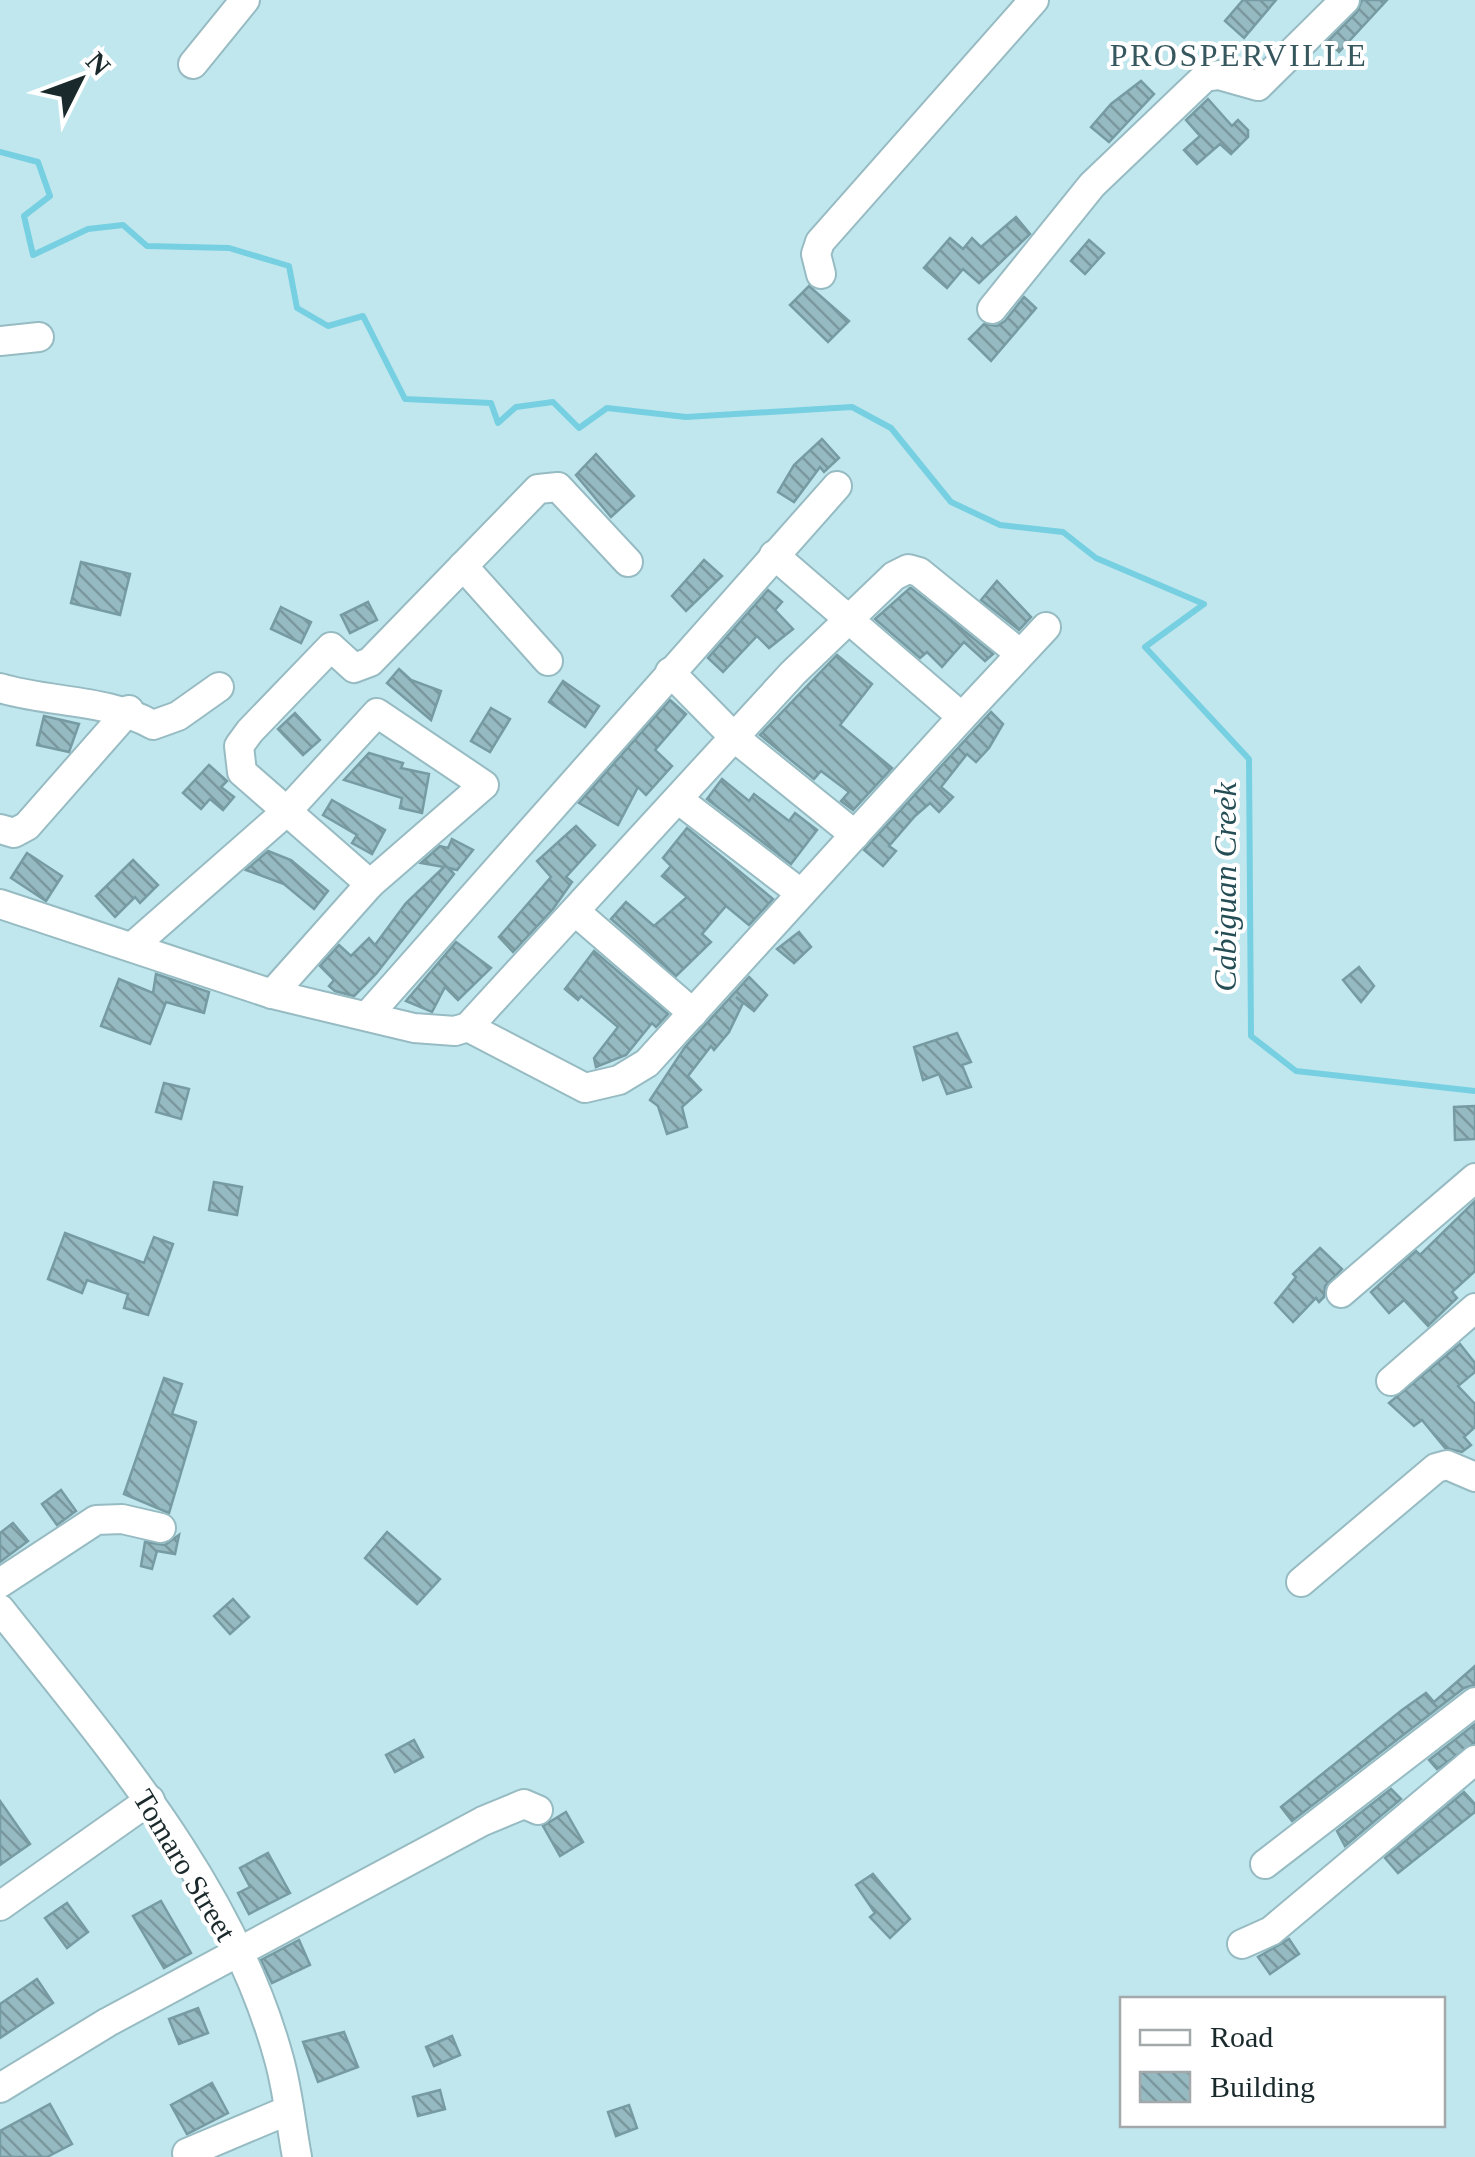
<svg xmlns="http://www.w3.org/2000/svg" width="1475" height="2157" font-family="'Times New Roman',serif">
<defs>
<pattern id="building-back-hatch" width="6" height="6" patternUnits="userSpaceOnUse" patternTransform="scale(2.5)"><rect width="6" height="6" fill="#95bac1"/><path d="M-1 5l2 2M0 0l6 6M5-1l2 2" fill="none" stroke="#79979d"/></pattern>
</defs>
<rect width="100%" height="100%" fill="#c1e7ee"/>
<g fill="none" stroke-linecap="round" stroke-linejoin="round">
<polyline stroke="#77d0e1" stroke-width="6" points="0,152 38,162 50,196 24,216 33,255 88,229 123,225 147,246 229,248 289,266 297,308 328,326 363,316 405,399 491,403 498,423 516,407 553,402 579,428 607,408 686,417 852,407 891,428 951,502 1000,525 1063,532 1096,558 1204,604 1145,647 1249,759 1251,1036 1296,1071 1475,1091"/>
</g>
<g fill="url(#building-back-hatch)" stroke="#779ba2" stroke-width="2.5">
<polygon points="1243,0 1276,0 1244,38 1225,21"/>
<polygon points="1362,0 1387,0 1339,52 1328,41 1357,12"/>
<polygon points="1141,81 1154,94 1109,142 1091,127 1111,104"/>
<polygon points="1208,99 1232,126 1238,120 1248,130 1248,137 1231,154 1220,144 1197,164 1184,150 1200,136 1186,120"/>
<polygon points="1016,217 1030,234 979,283 963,269 947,288 924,268 950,238 963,249 972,238 981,247"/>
<polygon points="1089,240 1104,253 1085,274 1071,261"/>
<polygon points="809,286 849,321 828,342 790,305"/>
<polygon points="1024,297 1036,308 991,361 969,339 984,324 997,326 1005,321"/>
<polygon points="822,439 839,458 824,472 820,467 794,502 778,492 794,465"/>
<polygon points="596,454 634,496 611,517 576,475"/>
<polygon points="704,560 722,576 686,611 672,596"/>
<polygon points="81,562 130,574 120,615 71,603"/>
<polygon points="997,581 1031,617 1019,630 981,600"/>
<polygon points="910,588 911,588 993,654 985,661 964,642 942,667 927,652 920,658 875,619"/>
<polygon points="768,590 782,602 775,610 793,629 769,648 757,636 723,672 708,658"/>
<polygon points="368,602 377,620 350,633 341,615"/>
<polygon points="281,607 311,622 301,643 271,629"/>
<polygon points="837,655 872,684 840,725 892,768 853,810 841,801 849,792 821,771 814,779 760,735"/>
<polygon points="399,669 411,680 441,691 431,720 387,683"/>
<polygon points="563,681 599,706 585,727 549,702"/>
<polygon points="670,700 686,714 655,750 672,766 646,795 638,787 618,825 579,803"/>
<polygon points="491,708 510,719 490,752 471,741"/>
<polygon points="991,712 1003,724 989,748 976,762 967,754 941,787 953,797 939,812 930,803 915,816 889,846 896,851 883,866 864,850"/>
<polygon points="295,713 320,740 303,755 278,729"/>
<polygon points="44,716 79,724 69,752 37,745"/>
<polygon points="369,753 403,763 401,768 429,774 422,813 400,808 402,798 344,780"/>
<polygon points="209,765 227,781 221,787 234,797 223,810 210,799 201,809 183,793"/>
<polygon points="722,779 749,801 754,794 789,821 795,813 817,830 791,864 707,799"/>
<polygon points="332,800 385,830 372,854 352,843 357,835 323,815"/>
<polygon points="576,826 595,845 566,877 572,882 553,909 513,952 499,937 551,877 537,861"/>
<polygon points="687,828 773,899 749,925 726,906 702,934 711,942 676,976 611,919 626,902 654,926 687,897 662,876 671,866 663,858"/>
<polygon points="452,839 473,850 457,870 449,868 454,874 376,974 354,996 335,991 329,986 334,980 320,966 339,945 351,956 369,938 375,945 406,903 444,867 421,863 440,846 448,848"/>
<polygon points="268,851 291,860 328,891 314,909 284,884 246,870"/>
<polygon points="27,853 62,876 46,901 11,878"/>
<polygon points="133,860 158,885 140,903 135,897 115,917 96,896"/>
<polygon points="799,932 811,947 794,963 777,949"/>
<polygon points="456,942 491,968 458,1000 445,987 432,1012 406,1001"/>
<polygon points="594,951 668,1014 656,1027 652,1023 626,1055 596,1067 594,1058 618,1027 581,996 578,1000 565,989"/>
<polygon points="1359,967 1374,986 1361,1002 1343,980"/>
<polygon points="156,974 209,992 204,1013 166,1002 150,1044 101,1026 119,979 153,993"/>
<polygon points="749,977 767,995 754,1011 736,997 743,1003 729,1032 714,1050 711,1046 688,1076 701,1090 682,1107 687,1127 667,1134 658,1106 650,1100 685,1047"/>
<polygon points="957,1033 971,1062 962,1065 971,1087 947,1094 939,1074 923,1080 914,1047"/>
<polygon points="164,1083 189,1089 181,1119 156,1112"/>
<polygon points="1475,1106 1475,1139 1455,1140 1454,1107"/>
<polygon points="214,1182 242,1187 237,1215 209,1210"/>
<polygon points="1475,1201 1475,1271 1452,1292 1457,1298 1428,1326 1404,1300 1389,1313 1371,1292 1416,1251 1420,1255"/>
<polygon points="65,1233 144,1263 154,1237 173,1244 148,1315 124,1308 128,1294 87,1280 82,1293 48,1279"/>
<polygon points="1320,1248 1342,1269 1325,1286 1324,1297 1319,1302 1316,1298 1293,1322 1275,1303 1296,1277 1293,1274"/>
<polygon points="1460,1344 1475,1363 1475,1372 1458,1386 1475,1404 1475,1427 1464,1437 1471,1445 1462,1452 1445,1448 1422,1420 1414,1426 1389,1403"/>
<polygon points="164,1378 182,1384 172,1414 196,1422 169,1513 124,1494"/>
<polygon points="61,1490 76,1511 57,1525 42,1504"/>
<polygon points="13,1523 28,1541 0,1562 0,1533"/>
<polygon points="387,1532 440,1579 417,1604 365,1558"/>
<polygon points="179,1535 175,1554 157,1551 152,1569 141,1566 145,1542 165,1545"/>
<polygon points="233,1599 249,1617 230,1634 214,1616"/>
<polygon points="1475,1666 1475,1685 1464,1688 1292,1821 1281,1807 1402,1710 1426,1693 1434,1702"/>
<polygon points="1475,1724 1475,1743 1437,1769 1429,1760"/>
<polygon points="414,1740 423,1757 395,1772 386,1755"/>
<polygon points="1391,1789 1401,1799 1345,1846 1337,1831"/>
<polygon points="1464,1792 1475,1804 1475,1812 1398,1873 1385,1858"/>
<polygon points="0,1801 30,1844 0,1865"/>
<polygon points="566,1812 583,1842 560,1856 543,1826"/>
<polygon points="268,1853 290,1893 249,1914 238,1893 250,1887 240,1868"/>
<polygon points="873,1874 910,1919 890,1938 870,1917 875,1913 856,1885"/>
<polygon points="161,1901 191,1953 164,1968 133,1916"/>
<polygon points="67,1903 88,1932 67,1948 45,1918"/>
<polygon points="1289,1939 1299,1954 1270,1974 1258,1957"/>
<polygon points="299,1940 310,1965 272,1983 261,1960"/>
<polygon points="37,1979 53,2003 0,2038 0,2004"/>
<polygon points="198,2008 208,2033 179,2044 169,2019"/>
<polygon points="344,2032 358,2067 318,2082 303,2042"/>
<polygon points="452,2036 460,2055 434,2066 426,2047"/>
<polygon points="212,2083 228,2113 187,2134 171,2105"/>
<polygon points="440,2090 445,2109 418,2116 413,2097"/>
<polygon points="50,2104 72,2144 47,2157 0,2157 0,2131"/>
<polygon points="629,2105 637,2128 616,2136 608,2112"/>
</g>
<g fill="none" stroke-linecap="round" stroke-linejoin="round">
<defs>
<g id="minor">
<polyline points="193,64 245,0"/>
<polyline points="821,274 816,254 820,242 1034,0"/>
<polyline points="992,309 1092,185 1205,77 1219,75 1258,86 1345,0"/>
<polyline points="0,341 39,337"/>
<polyline points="463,566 548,661"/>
<polyline points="670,672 735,738 855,835"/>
<path d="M0,688C50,703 108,699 153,725L178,716L219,687"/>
<polyline points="962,717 1046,627"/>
<polyline points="679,800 799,892"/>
<polyline points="0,829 14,833 27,826 129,710"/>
<polyline points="370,884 242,772 239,746 250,731 331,647 354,668 370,662 538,489 558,487 628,562"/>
<polyline points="0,904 272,994 414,1028 455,1031 468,1027 793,673 894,576 908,569 919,572 1018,652"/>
<polyline points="577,913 693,1013"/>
<polyline points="132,947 287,811 377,713 484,785 370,884 272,994"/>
<polyline points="369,1014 837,486"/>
<polyline points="468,1027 585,1088 619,1080 647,1063 962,717 774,555"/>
<polyline points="1341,1293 1475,1178"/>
<polyline points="1391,1381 1475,1308"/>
<polyline points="1301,1582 1436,1468 1447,1465 1475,1477"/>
<polyline points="0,1583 96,1520 122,1519 161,1528"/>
<path d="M0,1609C109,1747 232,1886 279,2059C288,2091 291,2125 297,2157"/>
<polyline points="1265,1864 1475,1702"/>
<polyline points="0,1906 150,1800"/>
<polyline points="1242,1944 1271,1931 1475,1760"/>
<polyline points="0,2088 108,2022 483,1821 524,1804 538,1810"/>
<polyline points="187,2153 289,2110"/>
</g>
</defs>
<use href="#minor" stroke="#97bbc2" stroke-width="32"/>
<use href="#minor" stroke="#fff" stroke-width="28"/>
</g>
<g text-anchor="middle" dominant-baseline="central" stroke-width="8" stroke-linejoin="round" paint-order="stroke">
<g font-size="30" fill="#1a292b" stroke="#fff">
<text transform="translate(185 1865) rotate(59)">Tomaro Street</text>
</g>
<g font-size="32" letter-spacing="2.5" fill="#36575e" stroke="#fff">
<text x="1239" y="55">PROSPERVILLE</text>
</g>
<g font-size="32" font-style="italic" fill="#244d55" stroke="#fff">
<text transform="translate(1225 887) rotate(-90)">Cabiguan Creek</text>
</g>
</g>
<rect x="1120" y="1997" width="325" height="130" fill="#ffffff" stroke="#a3a9aa" stroke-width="2.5"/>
<rect x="1140" y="2030" width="50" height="15" fill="#ffffff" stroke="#a3a9aa" stroke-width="2.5"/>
<text x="1210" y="2047" font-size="30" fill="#1a292b">Road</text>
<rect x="1140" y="2072" width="50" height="30" fill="url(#building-back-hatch)" stroke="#a3a9aa" stroke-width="2.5"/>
<text x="1210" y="2097" font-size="30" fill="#1a292b">Building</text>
<g transform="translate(80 80) rotate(48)" stroke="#ffffff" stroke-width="8" paint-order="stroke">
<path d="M0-8L18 38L0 25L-18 38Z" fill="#1a292b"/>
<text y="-15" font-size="28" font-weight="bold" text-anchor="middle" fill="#1a292b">N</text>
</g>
</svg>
